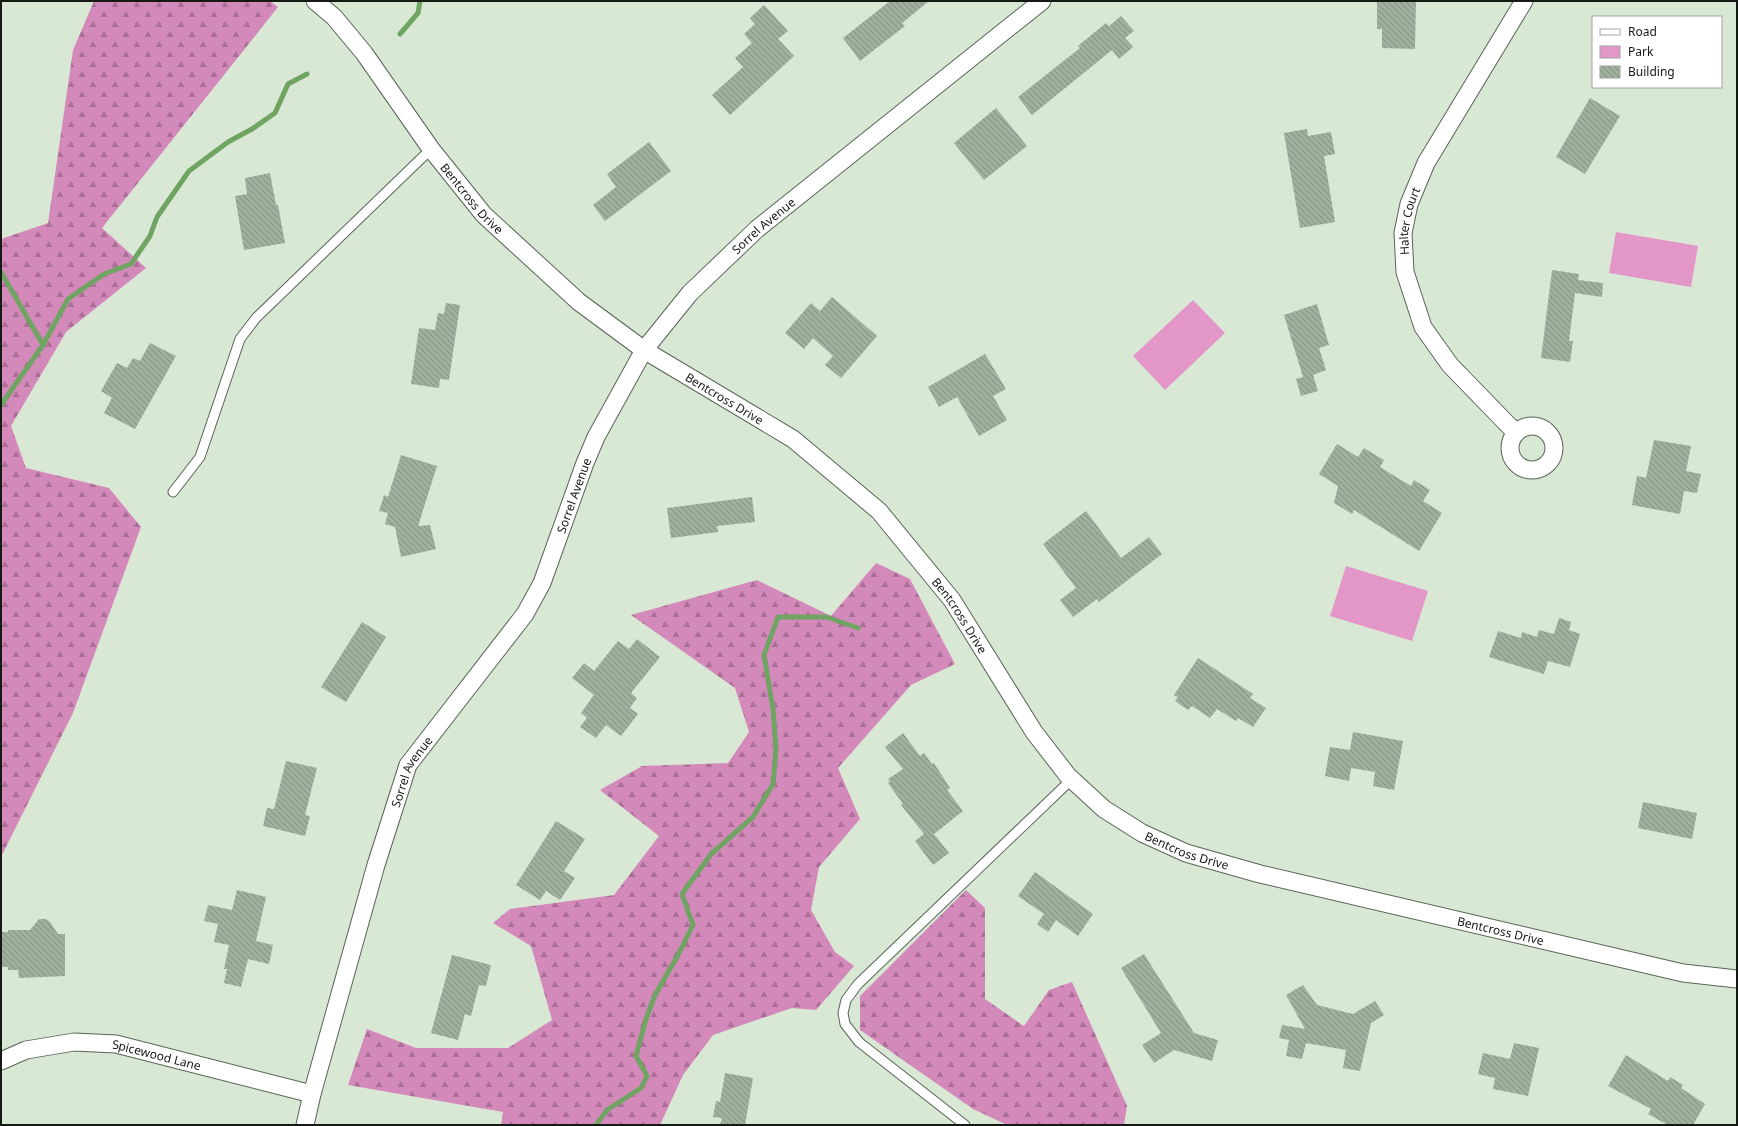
<svg xmlns="http://www.w3.org/2000/svg" width="1738" height="1126" font-family="'Noto Sans',sans-serif">
<defs>
<pattern id="forest-firs" width="22" height="20" patternUnits="userSpaceOnUse"><rect width="22" height="20" fill="#d489bb"/><path d="M5 1l3.5 6h-7zM16 11l3.5 6h-7z" fill="#ab6f97"/></pattern>
<pattern id="building-back-hatch" width="6" height="6" patternUnits="userSpaceOnUse"><rect width="6" height="6" fill="#a1b09e"/><path d="M-1 5l2 2M0 0l6 6M5-1l2 2" fill="none" stroke="#828e80"/></pattern>
</defs>
<rect width="100%" height="100%" fill="#d9e8d5"/>
<g fill="#e297c8">
<polygon points="1616,232 1698,246 1691,287 1609,273"/>
<polygon points="1193,300 1225,333 1165,390 1133,356"/>
<polygon points="1346,566 1428,591 1412,641 1330,616"/>
</g>
<g fill="url(#forest-firs)">
<polygon points="94,1 270,1 278,7 102,228 146,268 66,332 11,426 26,468 109,488 141,527 73,713 1,857 1,239 48,223 73,50"/>
<polygon points="876,563 910,579 955,664 911,685 838,768 860,819 819,867 811,910 835,952 854,966 816,1010 792,1008 713,1035 683,1075 660,1125 501,1125 503,1112 348,1085 367,1029 416,1048 508,1048 552,1020 531,946 493,923 510,909 614,895 659,836 600,790 642,766 728,763 749,732 735,688 631,615 757,580 831,616"/>
<polygon points="966,890 985,908 985,999 1024,1026 1049,990 1072,982 1127,1106 1124,1125 1007,1125 973,1109 860,1030 860,996"/>
</g>
<g fill="none" stroke-linecap="round" stroke-linejoin="round">
<g stroke="#6fa462" stroke-width="5">
<polyline points="400,34 418,13 420,1"/>
<polyline points="1,272 43,345"/>
<polyline points="1,405 43,345 68,299 104,274 131,264 150,236 157,217 189,171 228,142 252,129 275,113 288,84 307,74"/>
<polyline points="596,1125 607,1110 641,1088 647,1076 636,1056 646,1019 655,995 678,955 693,925 682,894 711,854 753,817 773,784 776,749 773,709 764,655 778,617 826,617 858,628"/>
</g>
</g>
<g fill="url(#building-back-hatch)">
<polygon points="890,1 929,1 902,23 905,26 860,61 843,38"/>
<polygon points="1377,1 1416,1 1415,49 1382,48 1382,29 1377,29"/>
<polygon points="764,5 788,31 778,39 794,56 730,115 712,95 743,67 735,58 752,43 744,34 755,24 750,18"/>
<polygon points="1121,16 1134,31 1125,38 1133,47 1119,59 1112,50 1032,115 1018,97 1080,48 1078,46 1106,23 1109,26"/>
<polygon points="1590,98 1620,116 1585,174 1556,157"/>
<polygon points="996,108 1027,146 984,180 954,143"/>
<polygon points="1307,129 1308,136 1331,132 1335,154 1324,156 1335,222 1300,228 1284,133"/>
<polygon points="649,142 671,171 605,221 593,205 616,187 607,174"/>
<polygon points="270,173 276,205 278,205 285,243 244,250 235,196 247,194 245,178"/>
<polygon points="1552,270 1579,274 1578,280 1603,283 1602,297 1575,293 1569,341 1573,341 1570,362 1541,358"/>
<polygon points="832,297 877,336 841,378 825,365 833,356 813,338 804,349 785,333 811,303 820,311"/>
<polygon points="446,303 460,305 449,380 440,379 439,388 411,384 419,328 435,330 438,313 444,314"/>
<polygon points="1317,304 1329,345 1319,348 1326,370 1313,375 1318,391 1301,396 1296,379 1303,377 1284,315"/>
<polygon points="150,343 176,356 135,429 104,413 112,398 101,391 117,363 127,368 133,358 140,361"/>
<polygon points="985,354 1006,389 993,396 1007,420 979,436 957,397 939,407 928,387"/>
<polygon points="1654,440 1691,446 1686,471 1701,474 1697,493 1684,491 1680,514 1632,505 1637,476 1646,478"/>
<polygon points="1337,444 1358,457 1364,448 1384,460 1380,467 1411,486 1414,480 1430,490 1423,501 1442,513 1419,551 1354,510 1352,514 1334,503 1338,486 1319,474"/>
<polygon points="401,455 437,466 418,526 430,525 436,549 401,557 395,527 385,524 388,513 379,511 384,495 388,497"/>
<polygon points="752,497 755,522 717,526 718,532 671,538 667,508"/>
<polygon points="1086,511 1121,558 1149,537 1162,554 1099,602 1097,599 1073,617 1060,600 1076,588 1043,544"/>
<polygon points="1559,618 1571,622 1569,630 1580,634 1570,667 1548,661 1544,674 1489,657 1498,631 1521,638 1522,632 1537,637 1539,630 1554,634"/>
<polygon points="362,622 386,637 346,702 321,687"/>
<polygon points="637,639 660,657 631,693 637,698 630,708 638,714 621,736 606,725 596,738 580,727 587,718 581,713 594,695 572,678 584,663 594,671 618,641 629,649"/>
<polygon points="1198,658 1253,694 1250,698 1266,708 1253,727 1238,718 1236,721 1217,709 1210,718 1192,706 1188,710 1175,701 1178,697 1174,695"/>
<polygon points="1353,732 1403,741 1394,790 1373,786 1375,772 1351,768 1349,781 1325,776 1330,747 1350,750"/>
<polygon points="903,733 920,756 924,753 932,764 934,763 950,788 947,790 963,811 934,834 949,853 933,865 915,841 924,834 901,805 903,804 888,783 890,782 888,779 903,769 885,747"/>
<polygon points="286,761 317,768 305,815 310,816 305,836 263,826 267,808 274,809"/>
<polygon points="1643,802 1697,813 1692,839 1638,828"/>
<polygon points="556,821 585,839 564,871 575,878 560,900 546,891 540,900 516,885"/>
<polygon points="1035,872 1093,914 1078,936 1056,920 1048,932 1037,924 1044,914 1018,896"/>
<polygon points="237,890 266,897 256,941 273,945 269,964 248,959 241,987 224,983 227,969 224,969 229,945 214,942 218,924 204,921 208,905 232,910"/>
<polygon points="39,919 46,919 50,922 58,934 65,934 65,976 19,978 18,970 8,970 8,967 1,967 1,932 8,932 8,930 30,930"/>
<polygon points="1144,954 1194,1033 1218,1040 1212,1061 1174,1050 1154,1063 1142,1045 1161,1033 1121,968"/>
<polygon points="452,955 491,965 486,986 479,985 471,1016 465,1014 458,1040 431,1033"/>
<polygon points="1303,985 1317,1005 1353,1014 1375,1001 1384,1015 1371,1023 1360,1071 1343,1068 1346,1050 1306,1043 1302,1059 1286,1056 1289,1040 1279,1038 1282,1025 1305,1029 1286,995"/>
<polygon points="1514,1043 1539,1048 1528,1096 1493,1089 1495,1078 1478,1074 1483,1053 1510,1059"/>
<polygon points="1626,1055 1668,1081 1670,1077 1683,1085 1681,1088 1705,1104 1693,1125 1668,1125 1648,1114 1651,1109 1608,1086"/>
<polygon points="725,1073 753,1078 745,1125 720,1125 722,1118 713,1117 716,1101 720,1102"/>
</g>
<g fill="none" stroke-linecap="round" stroke-linejoin="round">
<defs>
<g id="service">
<polyline points="173,492 200,457 240,339 256,318 431,149"/>
<polyline points="965,1125 859,1042 845,1024 843,1013 846,1000 858,984 1072,779"/>
</g>
<g id="minor">
<path id="s1" d="M315,1L334,17L364,53L431,149L484,215L579,302L644,350L793,439L879,511L952,600L1034,732L1068,776L1104,809L1142,833L1186,853L1260,874L1683,973L1737,979"/>
<circle cx="1532" cy="448" r="22"/>
<path id="s2" d="M1516,433L1450,365L1423,327L1405,272L1403,233L1409,204L1426,163L1524,1"/>
<path id="s3" d="M1,1061L26,1050L74,1042L116,1044L312,1094"/>
<path id="s4" d="M305,1125L312,1094L376,865L408,765L525,614L542,583L585,463L596,437L644,350L690,293L757,229L1042,1"/>
</g>
</defs>
<use href="#service" stroke="#586555" stroke-width="11"/>
<use href="#minor" stroke="#586555" stroke-width="19"/>
<use href="#service" stroke="#fff" stroke-width="9"/>
<use href="#minor" stroke="#fff" stroke-width="17"/>
</g>
<g text-anchor="middle" dominant-baseline="central" stroke-width="3" stroke-linejoin="round" paint-order="stroke">
<g font-size="12" fill="#141913" stroke="#fff">
<text stroke="none"><textPath href="#s1" startOffset="253">Bentcross Drive</textPath></text>
<text stroke="none"><textPath href="#s2" startOffset="251">Halter Court</textPath></text>
<text stroke="none"><textPath href="#s4" startOffset="1029">Sorrel Avenue</textPath></text>
<text stroke="none"><textPath href="#s1" startOffset="577">Bentcross Drive</textPath></text>
<text stroke="none"><textPath href="#s4" startOffset="694">Sorrel Avenue</textPath></text>
<text stroke="none"><textPath href="#s1" startOffset="901">Bentcross Drive</textPath></text>
<text stroke="none"><textPath href="#s4" startOffset="370">Sorrel Avenue</textPath></text>
<text stroke="none"><textPath href="#s1" startOffset="1237">Bentcross Drive</textPath></text>
<text stroke="none"><textPath href="#s1" startOffset="1561">Bentcross Drive</textPath></text>
<text stroke="none"><textPath href="#s3" startOffset="160">Spicewood Lane</textPath></text>
</g>
</g>
<rect width="1738" height="1126" fill="none" stroke="#141913" stroke-width="4"/>
<rect x="1592" y="16" width="130" height="72" fill="#ffffff" stroke="#a1a3a1"/>
<rect x="1600" y="29" width="20" height="6" fill="#ffffff" stroke="#a1a3a1"/>
<text x="1628" y="36" font-size="12" fill="#141913">Road</text>
<rect x="1600" y="46" width="20" height="12" fill="#e297c8" stroke="#a1a3a1"/>
<text x="1628" y="56" font-size="12" fill="#141913">Park</text>
<rect x="1600" y="66" width="20" height="12" fill="url(#building-back-hatch)" stroke="#a1a3a1"/>
<text x="1628" y="76" font-size="12" fill="#141913">Building</text>
</svg>
